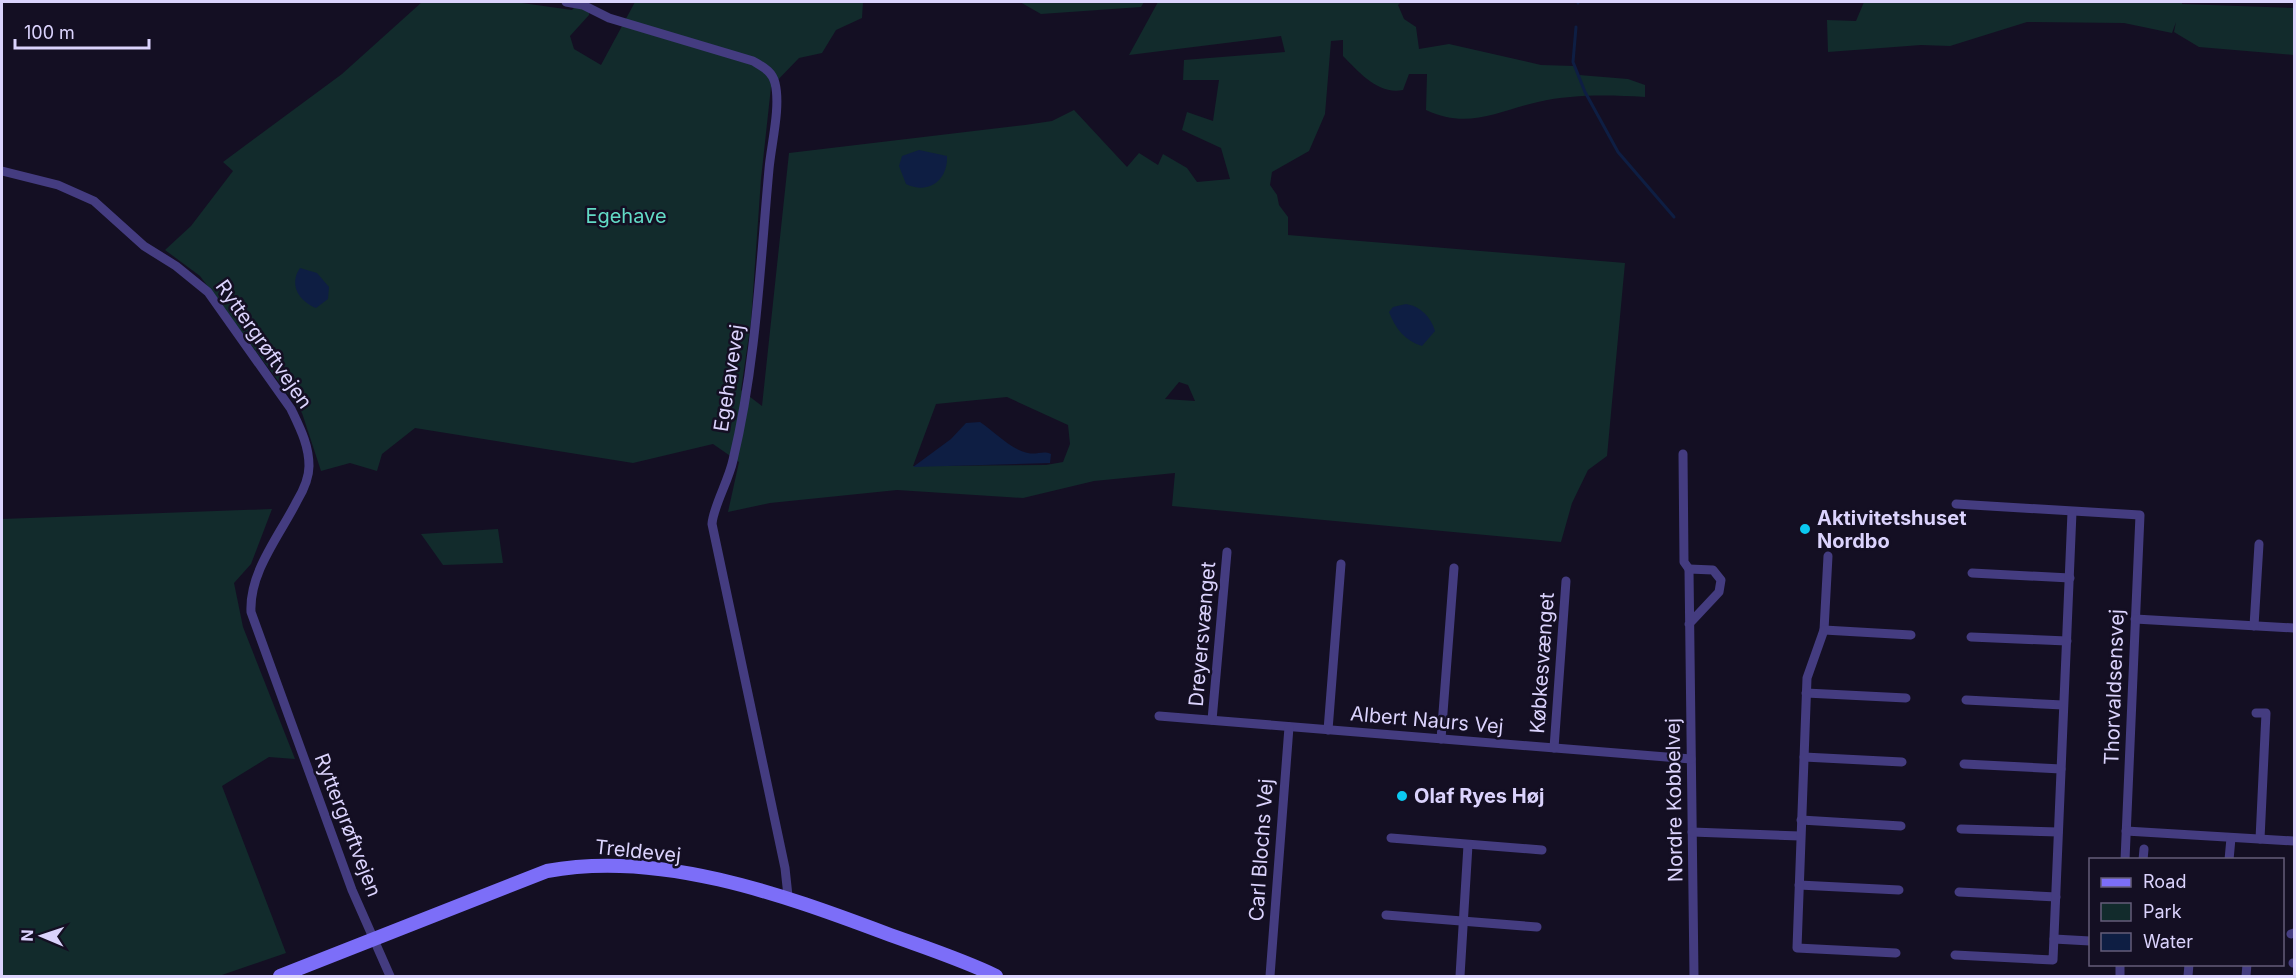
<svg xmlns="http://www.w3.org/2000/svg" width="2296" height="978" font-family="Inter,sans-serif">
<rect width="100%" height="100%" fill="#140f23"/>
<g fill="#122b2c" fill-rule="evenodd">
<path d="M422,2H515L572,10L579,2H589V15L570,36L574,49L601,65L635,2H863L862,18L836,30L822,53L799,58L771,87L761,179L751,321L741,390L762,406L789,153L1025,125L1052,121L1074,110L1127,167L1139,153L1158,165L1163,154L1187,168L1197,182L1230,179L1221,148L1182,130L1187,112L1213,121L1219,80H1183L1184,60L1285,52L1281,36L1129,55L1158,2H1401L1398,5L1404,19L1416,27L1419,49L1449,44L1541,65L1574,66L1579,75L1628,79L1645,85V97C1609,95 1573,94 1538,102C1498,111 1468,130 1426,110L1427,74H1409L1403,90C1378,95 1359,72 1343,56V40L1331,41L1325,114L1309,151L1272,172L1270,185L1277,195L1279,205L1288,217V235L1625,263L1607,456L1588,470L1572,503L1561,542L1172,506L1175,473L1094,481L1023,498L897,490L770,503L728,512L739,462L713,444L633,463L415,428L382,454L377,471L350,463L321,471L302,413L200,276L165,250L191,226L233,171L223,162L342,74ZM1179,382L1188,385L1195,401L1165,399ZM1007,397L1068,425L1070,444L1063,462L1046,465L913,466L936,404Z"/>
<polygon points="1020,2 1144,2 1141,7 1041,14"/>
<polygon points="1864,2 2182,2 2182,4 2294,8 2294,55 2199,47 2174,32 2176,22 2172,33 2124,23 2027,22 1950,46 1921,45 1828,52 1827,20 1856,21"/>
<polygon points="272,509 251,564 234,583 243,627 295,759 269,757 222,786 286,953 219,976 2,976 2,519"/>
<polygon points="498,529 503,563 443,565 421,534"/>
</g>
<g fill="#0e1e43">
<path d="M919,150L947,156C948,180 929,195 906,184L899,166L902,156Z"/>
<path d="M300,268L317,273L329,287L328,299L316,308C300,302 288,285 300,268Z"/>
<path d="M1406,304C1420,306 1431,317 1435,331L1422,346C1405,341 1395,328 1389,312L1393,307Z"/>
<path d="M980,422C994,431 1011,450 1028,453C1037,455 1043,450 1051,454L1050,463L913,467L951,439L966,423Z"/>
</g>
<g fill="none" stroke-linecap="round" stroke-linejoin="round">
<g stroke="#0e1e43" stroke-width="3">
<polyline points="1578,3 1578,2"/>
<polyline points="1576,27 1573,62 1585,92 1618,152 1674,217"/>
</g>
<g stroke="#443c80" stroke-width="9">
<path d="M566,2L583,5L609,18L753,61C763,67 772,71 775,83C781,107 771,145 769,169C760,267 756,364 733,460C729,480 713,507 712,524L785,868L788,896"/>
<path d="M2,171L58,185L94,201L144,246L176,266L208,292L291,409C300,428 309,445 309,466C309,478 303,491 297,501C280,535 249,572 251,612L352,890L390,976"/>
<polyline points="1683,454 1684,562 1689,569"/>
<polyline points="1956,504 2140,515 2125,860"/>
<polyline points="1972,573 2070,578"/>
<polyline points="2135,619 2294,628"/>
<path d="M1689,624L1719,592L1721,580L1713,570L1689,569C1690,705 1692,841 1694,976"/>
<polyline points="2254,626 2259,544"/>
<polyline points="1824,630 1828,556"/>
<polyline points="1971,637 2067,641"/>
<polyline points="1806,693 1906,698"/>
<polyline points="1966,700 2063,705"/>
<polyline points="2256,713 2266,713 2260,839"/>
<polyline points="1159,716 1691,759"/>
<polyline points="1212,720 1227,552"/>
<polyline points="1328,730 1341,564"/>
<polyline points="1441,739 1454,568"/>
<polyline points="1554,748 1566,581"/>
<polyline points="1804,757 1902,762"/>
<polyline points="1964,764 2061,769"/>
<polyline points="1801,820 1901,826"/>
<polyline points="1961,829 2058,832"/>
<polyline points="2126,831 2294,841"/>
<polyline points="1692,832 1800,836"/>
<polyline points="1391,838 1542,850"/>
<polyline points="2143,860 2144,849"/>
<polyline points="2229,860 2231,838"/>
<polyline points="1799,885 1899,890"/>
<polyline points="1959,892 2056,897"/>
<polyline points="1386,915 1537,927"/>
<polyline points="2291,934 2294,933"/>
<polyline points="2054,939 2090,941"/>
<polyline points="1896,953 1797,948 1807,678 1824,630 1911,635"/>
<polyline points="1955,955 2053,960 2072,512"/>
<polyline points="2293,963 2294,963"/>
<polyline points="1270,976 1289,727"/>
<polyline points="1460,976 1468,845"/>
<polyline points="2120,976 2120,964"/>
<polyline points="2188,976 2189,964"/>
<polyline points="2246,976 2247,964"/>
</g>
<path stroke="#7c6ef8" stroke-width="14" d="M280,976L547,871C659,850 781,894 885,933C923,947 961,959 996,976"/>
</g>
<g fill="#0bc9f1" stroke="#140f23" stroke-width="2">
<circle cx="1805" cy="529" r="6"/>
<circle cx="1402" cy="796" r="6"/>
</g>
<g text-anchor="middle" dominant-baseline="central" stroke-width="5" stroke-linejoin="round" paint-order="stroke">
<g font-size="20" fill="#62dac5" stroke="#140f23">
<text x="626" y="216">Egehave</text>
</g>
<g font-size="20" fill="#dbd3fd" stroke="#140f23">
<text transform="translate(264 344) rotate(55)">Ryttergrøftvejen</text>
<text transform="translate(729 378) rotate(-81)">Egehavevej</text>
<text transform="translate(1202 634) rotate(-85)">Dreyersvænget</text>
<text transform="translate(1542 663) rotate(-86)">Købkesvænget</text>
<text transform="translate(2114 687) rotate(-88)">Thorvaldsensvej</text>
<text transform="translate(1427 720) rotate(5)">Albert Naurs Vej</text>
<text transform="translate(1674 800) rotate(-91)">Nordre Kobbelvej</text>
<text transform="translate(348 825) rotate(69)">Ryttergrøftvejen</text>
<text transform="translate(1261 850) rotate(-86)">Carl Blochs Vej</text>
<text transform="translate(638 851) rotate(6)">Treldevej</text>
</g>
<g font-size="20" font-weight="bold" fill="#dbd3fd" stroke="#140f23" text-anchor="start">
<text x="1817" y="518">Aktivitetshuset<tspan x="1817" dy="23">Nordbo</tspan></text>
<text x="1414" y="796">Olaf Ryes Høj</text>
</g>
</g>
<rect width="2296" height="978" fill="none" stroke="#dbd3fd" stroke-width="6"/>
<rect x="2089" y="858" width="195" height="108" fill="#140f23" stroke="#645d7a" stroke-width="1.5"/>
<rect x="2101" y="878" width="30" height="9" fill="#7c6ef8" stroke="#645d7a" stroke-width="1.5"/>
<text x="2143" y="888" font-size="18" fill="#dbd3fd">Road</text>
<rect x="2101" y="903" width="30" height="18" fill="#122b2c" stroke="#645d7a" stroke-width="1.5"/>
<text x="2143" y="918" font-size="18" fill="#dbd3fd">Park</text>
<rect x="2101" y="933" width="30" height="18" fill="#0e1e43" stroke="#645d7a" stroke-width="1.5"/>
<text x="2143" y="948" font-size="18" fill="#dbd3fd">Water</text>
<g transform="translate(42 936) rotate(272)" stroke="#140f23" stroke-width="4.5" paint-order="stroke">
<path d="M0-4.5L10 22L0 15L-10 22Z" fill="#dbd3fd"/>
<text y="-9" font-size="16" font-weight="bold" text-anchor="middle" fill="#dbd3fd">N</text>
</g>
<path d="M15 39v9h134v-9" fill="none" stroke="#dbd3fd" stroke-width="3"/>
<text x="24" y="39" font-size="18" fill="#dbd3fd" stroke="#140f23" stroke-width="4.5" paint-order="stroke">100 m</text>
</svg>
